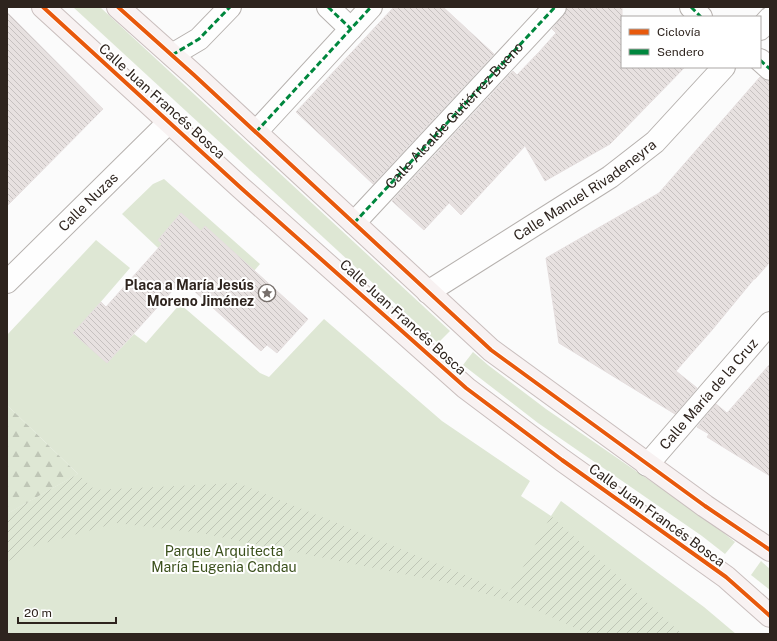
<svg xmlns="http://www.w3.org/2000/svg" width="777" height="641" font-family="'Public Sans',sans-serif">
<defs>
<pattern id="forest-firs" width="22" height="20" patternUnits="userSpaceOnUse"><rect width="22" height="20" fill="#dee7d4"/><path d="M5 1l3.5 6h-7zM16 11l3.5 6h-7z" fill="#bfc6b6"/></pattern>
<pattern id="garden-furrows" width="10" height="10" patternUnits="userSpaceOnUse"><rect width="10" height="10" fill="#dee7d4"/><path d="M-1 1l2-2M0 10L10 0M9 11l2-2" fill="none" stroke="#bfc6b6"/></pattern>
<pattern id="building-back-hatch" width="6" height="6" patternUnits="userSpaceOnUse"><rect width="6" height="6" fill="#e7e1e0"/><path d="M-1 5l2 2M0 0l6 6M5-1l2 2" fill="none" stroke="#c6c1c0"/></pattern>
</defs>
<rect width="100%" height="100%" fill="#fbfbfb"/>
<g fill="#dee7d4">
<polygon points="73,7 100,7 450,331 438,343"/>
<polygon points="164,179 260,264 254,271 201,231 181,213 158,240 177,258 173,262 122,214 153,184"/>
<polygon points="96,240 130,268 74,333 107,363 134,334 146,343 180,304 260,373 269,377 324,319 442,421 530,481 521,496 551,516 561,501 704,607 736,634 7,634 7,514 78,474 7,405 7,335"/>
<polygon points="473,352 488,365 546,409 710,522 735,542 725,554 702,536 538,423 463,365"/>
<polygon points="761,561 770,569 770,590 751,575"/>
</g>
<polygon fill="url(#forest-firs)" points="7,405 78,474 7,514"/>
<polygon fill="url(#garden-furrows)" points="78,474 95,490 238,483 509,593 551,516 682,634 589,634 527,606 453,584 201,533 116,523 34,546 7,562 7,514"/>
<g fill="url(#building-back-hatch)" stroke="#e5dede">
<polygon points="394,7 443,7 494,54 373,184 296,112"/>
<polygon points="567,7 622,7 622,67 685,67 610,144 545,181 525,146 461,215 449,203 424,230 392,201 513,71 517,75 540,51 556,33 552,29 564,15"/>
<polygon points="7,12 103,109 7,206"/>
<polygon points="760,77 767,81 770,81 770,262 755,279 754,279 712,330 676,371 697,388 675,414 559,343 546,258 659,193"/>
<polygon points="181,213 201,231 205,226 308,319 277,353 267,345 261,351 182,280 107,363 73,333 101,302 106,307 162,244 158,240"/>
<polygon points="770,364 770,476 707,437 709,434 697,427 716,404 727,413"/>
</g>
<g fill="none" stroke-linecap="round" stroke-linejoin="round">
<defs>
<g id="street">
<polyline points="328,7 351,29"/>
<polyline points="691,7 701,17"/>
<polyline points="760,29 770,18"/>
<polyline points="172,55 199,39 230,7"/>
<polyline points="760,60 770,69"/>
<polyline points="256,132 371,7"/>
<path id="s1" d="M354,223L555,7"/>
<path id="s2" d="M7,282L169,122"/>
<path id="s3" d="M428,292L610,177L655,142L724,67"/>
<path id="s4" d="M647,465L770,323"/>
</g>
<g id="primary">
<polyline points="43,7 241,188 466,388 562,460 726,577 770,616"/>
<polyline points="118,7 194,75 491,350 705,506 770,550"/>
</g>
</defs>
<use href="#street" stroke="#b6b1ae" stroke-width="24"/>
<use href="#primary" stroke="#c9bebd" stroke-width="24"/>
<use href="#street" stroke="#fefefe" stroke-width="22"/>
<use href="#primary" stroke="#f8f2f2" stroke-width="22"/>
<g stroke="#00873e" stroke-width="3" stroke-dasharray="6 3" stroke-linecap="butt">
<polyline points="328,7 351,29"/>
<polyline points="691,7 701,17"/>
<polyline points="172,55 199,39 230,7"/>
<polyline points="760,60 770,69"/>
<polyline points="256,132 371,7"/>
<polyline points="354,223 555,7"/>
</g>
<defs>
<g id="cycleway">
<polyline points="43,7 241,188 466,388 562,460 726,577 770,616"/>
<polyline points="118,7 194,75 491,350 705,506 770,550"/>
</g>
</defs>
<use href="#cycleway" stroke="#fff" stroke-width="6"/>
<use href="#cycleway" stroke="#e8590c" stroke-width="4"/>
</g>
<defs>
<symbol id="sight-ring" viewBox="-11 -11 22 22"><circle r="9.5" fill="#fff" stroke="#766f6b" stroke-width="1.5"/><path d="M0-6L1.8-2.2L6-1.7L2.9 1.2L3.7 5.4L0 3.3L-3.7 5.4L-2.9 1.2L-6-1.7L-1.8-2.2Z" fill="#766f6b"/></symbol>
</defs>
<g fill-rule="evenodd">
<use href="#sight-ring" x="257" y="283" width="20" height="20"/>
</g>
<g text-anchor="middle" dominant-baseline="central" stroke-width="4" stroke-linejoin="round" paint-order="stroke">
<g font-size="14" fill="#2e241e" stroke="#fff">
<text transform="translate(162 101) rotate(42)">Calle Juan Francés Bosca</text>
<text stroke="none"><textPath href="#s1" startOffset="147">Calle Alcalde Gutiérrez Bueno</textPath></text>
<text stroke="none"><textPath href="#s3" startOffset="187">Calle Manuel Rivadeneyra</textPath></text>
<text stroke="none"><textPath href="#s2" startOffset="114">Calle Nuzas</textPath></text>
<text transform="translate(403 317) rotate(42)">Calle Juan Francés Bosca</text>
<text stroke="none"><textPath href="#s4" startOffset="94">Calle María de la Cruz</textPath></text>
<text transform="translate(657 515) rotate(36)">Calle Juan Francés Bosca</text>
</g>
<g font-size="14" font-weight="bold" fill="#2e241e" stroke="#fff" text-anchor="end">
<text x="254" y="285">Placa a María Jesús<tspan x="254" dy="16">Moreno Jiménez</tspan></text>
</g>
<g font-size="14" fill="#3b501c" stroke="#fff">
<text x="224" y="551">Parque Arquitecta<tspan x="224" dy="16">María Eugenia Candau</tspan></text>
</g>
</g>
<rect width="777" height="641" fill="none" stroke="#2e241e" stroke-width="16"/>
<rect x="621" y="16" width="140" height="52" fill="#ffffff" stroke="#aba7a5"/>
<rect x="629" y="29" width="20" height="6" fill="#e8590c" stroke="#aba7a5"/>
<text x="657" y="36" font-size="12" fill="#2e241e">Ciclovía</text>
<rect x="629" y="49" width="20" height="6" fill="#00873e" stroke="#aba7a5"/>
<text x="657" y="56" font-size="12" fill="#2e241e">Sendero</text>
<path d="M18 617v6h98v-6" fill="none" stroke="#2e241e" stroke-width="2"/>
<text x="24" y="617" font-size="12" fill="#2e241e" stroke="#ffffff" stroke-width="3" paint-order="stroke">20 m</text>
</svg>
